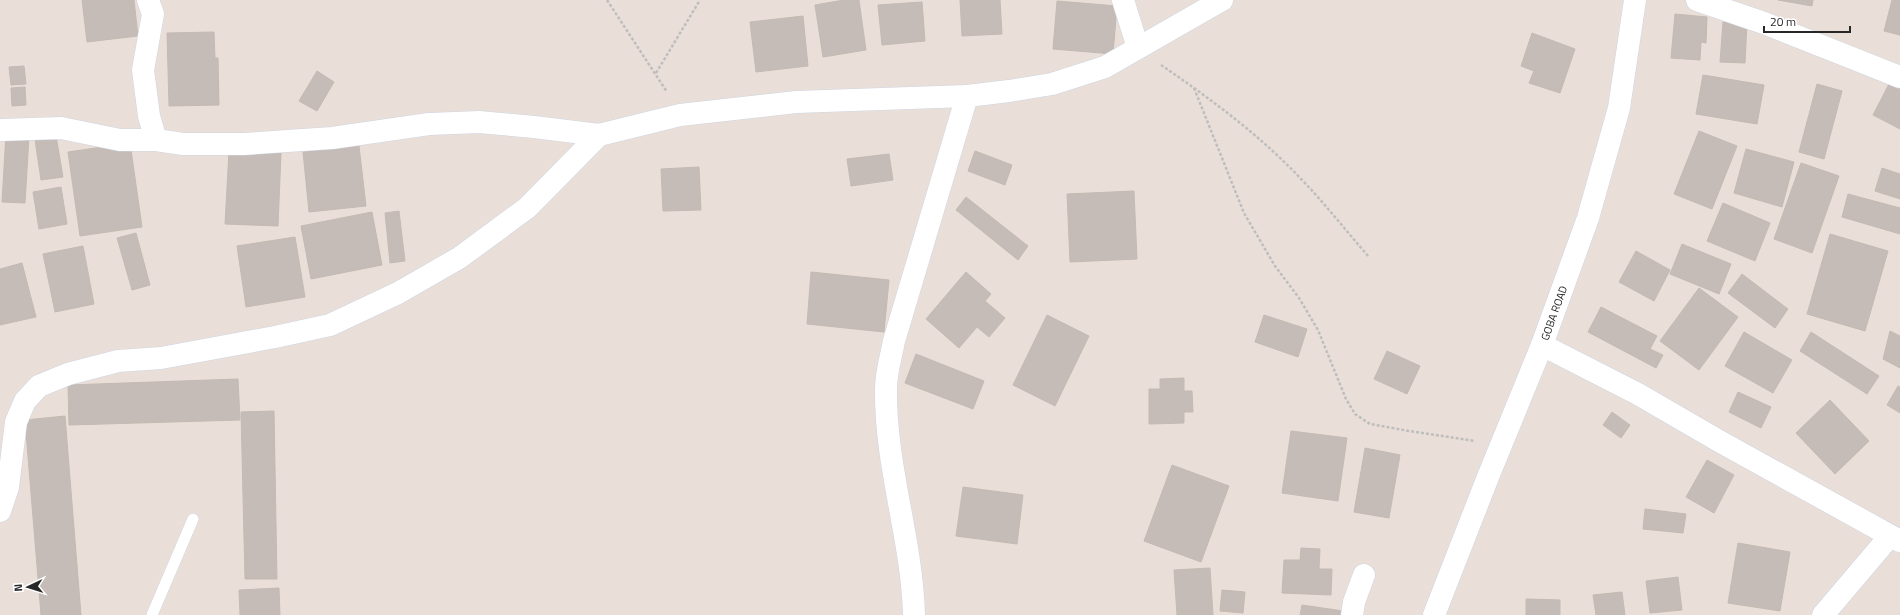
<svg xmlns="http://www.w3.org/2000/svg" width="1900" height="615" font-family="'Titillium Web',sans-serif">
<rect width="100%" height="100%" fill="#eadfd8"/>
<g fill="#c5bcb8" stroke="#c5bab2">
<polygon points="82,0 134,0 138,36 87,42"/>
<polygon points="844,0 859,0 866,50 823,57 815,5"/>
<polygon points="960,0 1000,0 1002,34 962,36"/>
<polygon points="1778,0 1813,0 1812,6"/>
<polygon points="1892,0 1900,0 1900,35 1884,31"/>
<polygon points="1057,1 1117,6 1113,54 1053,49"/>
<polygon points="922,2 925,41 882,45 878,5"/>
<polygon points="1675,14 1707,17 1706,43 1701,42 1700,60 1671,58"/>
<polygon points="803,16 808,66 756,72 750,22"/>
<polygon points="1723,22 1747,23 1745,63 1720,62"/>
<polygon points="214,32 215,58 218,58 219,105 169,106 167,33"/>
<polygon points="1532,33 1575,49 1560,93 1529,83 1534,71 1521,66"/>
<polygon points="24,66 26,84 11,85 9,67"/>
<polygon points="317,71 334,82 317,111 299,101"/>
<polygon points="1703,75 1764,85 1757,124 1696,114"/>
<polygon points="1890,82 1900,87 1900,129 1873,115"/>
<polygon points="1817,84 1842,91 1824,159 1799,152"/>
<polygon points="25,87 26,105 12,106 11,88"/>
<polygon points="55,130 63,177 41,180 34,133"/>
<polygon points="1699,131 1737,146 1712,209 1674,194"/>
<polygon points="6,134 29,136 25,203 2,202"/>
<polygon points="130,143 142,227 80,236 68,152"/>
<polygon points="359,146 366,206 309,212 303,152"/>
<polygon points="1746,149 1794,162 1782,207 1734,193"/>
<polygon points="229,151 281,153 278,226 225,224"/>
<polygon points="975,151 1012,165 1005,185 968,171"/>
<polygon points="889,154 893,180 851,186 847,159"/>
<polygon points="1801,163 1839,176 1812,253 1774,239"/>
<polygon points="699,167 701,210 663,211 661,169"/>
<polygon points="1882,168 1900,174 1900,199 1875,191"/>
<polygon points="61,187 67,224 39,229 33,192"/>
<polygon points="1134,191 1137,259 1070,262 1067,194"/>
<polygon points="1848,194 1900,208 1900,234 1842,217"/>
<polygon points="966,197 1028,246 1018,260 956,210"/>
<polygon points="1723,203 1770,223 1755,261 1707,241"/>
<polygon points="399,211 405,261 390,263 385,213"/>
<polygon points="372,212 382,265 311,279 301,226"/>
<polygon points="136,233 150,285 132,290 117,238"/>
<polygon points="1830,234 1888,251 1865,331 1807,314"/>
<polygon points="295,237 305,297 246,307 237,246"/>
<polygon points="1682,244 1731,264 1719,294 1670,274"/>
<polygon points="83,246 94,304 55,312 43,254"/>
<polygon points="1636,251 1670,270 1654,301 1619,282"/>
<polygon points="22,263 36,317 0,325 0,269"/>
<polygon points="811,272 889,280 884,332 807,324"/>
<polygon points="966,272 991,294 985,301 1005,318 989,337 977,327 959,348 926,319"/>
<polygon points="1742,274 1788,309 1775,328 1728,293"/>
<polygon points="1699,288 1738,317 1699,370 1660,341"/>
<polygon points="1601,307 1657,336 1650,349 1663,355 1656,368 1588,332"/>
<polygon points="1047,315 1089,336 1055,406 1013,385"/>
<polygon points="1264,315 1307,329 1298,357 1255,342"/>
<polygon points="1890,331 1900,336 1900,368 1883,359"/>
<polygon points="1744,332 1792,360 1773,393 1725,366"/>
<polygon points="1811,332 1879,376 1867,394 1800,351"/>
<polygon points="1387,351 1420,366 1407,394 1374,379"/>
<polygon points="916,354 984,381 973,409 905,383"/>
<polygon points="1184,378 1184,391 1192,391 1193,412 1184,412 1184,423 1149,424 1149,389 1160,389 1160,379"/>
<polygon points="238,379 240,420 69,425 68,385"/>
<polygon points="1898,386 1900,387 1900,413 1887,405"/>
<polygon points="1738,392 1771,407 1761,428 1729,412"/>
<polygon points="1830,400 1869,441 1835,474 1796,433"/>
<polygon points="274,411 277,579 245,579 241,412"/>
<polygon points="1612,412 1630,425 1621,438 1603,425"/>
<polygon points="65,416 81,615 41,615 25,420"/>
<polygon points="1291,431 1347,438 1338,501 1282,493"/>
<polygon points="1365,448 1400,455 1389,518 1354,512"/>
<polygon points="1707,460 1734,475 1714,513 1686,497"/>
<polygon points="1172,465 1229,486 1201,562 1144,541"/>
<polygon points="963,487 1023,495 1017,544 956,536"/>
<polygon points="1645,509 1686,514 1683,533 1643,529"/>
<polygon points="1738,543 1790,552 1780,611 1728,603"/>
<polygon points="1301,548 1320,549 1319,569 1332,569 1331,595 1282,593 1284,560 1300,560"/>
<polygon points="1210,568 1213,615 1177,615 1174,570"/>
<polygon points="1678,577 1682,610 1650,613 1646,581"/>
<polygon points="279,588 280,615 240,615 239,590"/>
<polygon points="1222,590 1245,592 1243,613 1220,611"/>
<polygon points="1622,592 1625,615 1596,615 1593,595"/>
<polygon points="1526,599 1560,600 1560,615 1526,615"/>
<polygon points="1302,605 1343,611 1342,615 1300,615"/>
</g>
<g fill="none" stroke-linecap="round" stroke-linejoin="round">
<defs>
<polyline id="lane" points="152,615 193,519"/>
<g id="street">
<polyline points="148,0 153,14 143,70 149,116 156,140"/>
<polyline points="1123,0 1138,48"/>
<polyline points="1697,0 1764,23 1900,77"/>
<polyline points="0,130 61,128 120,140 156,140 183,144 244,144 332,138 429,124 479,122 534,127 599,135 680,115 796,102 967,96 1009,91 1052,84 1105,67 1222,0"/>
<polyline points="1542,345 1638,394 1719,441 1900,541"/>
<polyline points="0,511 8,487 16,422 25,401 39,386 68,374 118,361 161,358 275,337 330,325 398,293 459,258 527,208 599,135"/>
<path d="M914,615C912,539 885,466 886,389C886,373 891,357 894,341L967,96"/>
<polyline points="1352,615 1354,602 1364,575"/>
<polyline points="1823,615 1890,536"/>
</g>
<polyline id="secondary" points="1434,615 1488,477 1542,345 1588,218 1619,108 1635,0"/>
</defs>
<use href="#lane" stroke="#cdd5e1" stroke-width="12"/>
<use href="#street" stroke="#cdd5e1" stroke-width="23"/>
<use href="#secondary" stroke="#cdd5e1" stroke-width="23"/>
<g stroke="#bebebe" stroke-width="2.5" stroke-dasharray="3 2" stroke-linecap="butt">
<polyline points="607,0 667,92"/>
<path d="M1161,65C1211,99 1261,136 1303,181C1326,205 1347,232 1369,257"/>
<polyline points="656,73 700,0"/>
<polyline points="1194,88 1244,213 1275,266 1299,298 1318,330 1346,399 1355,414 1370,424 1409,431 1475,441"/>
</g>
<use href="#lane" stroke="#fff" stroke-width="11"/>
<use href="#street" stroke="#fff" stroke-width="22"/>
<use href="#secondary" stroke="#fff" stroke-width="22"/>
</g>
<g text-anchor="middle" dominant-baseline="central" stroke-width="3" stroke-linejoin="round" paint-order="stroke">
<g font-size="11" fill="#272727" stroke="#fff">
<text transform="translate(1554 313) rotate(-70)">GOBA ROAD</text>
</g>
</g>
<g transform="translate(28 587) rotate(266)" stroke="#ffffff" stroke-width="3" paint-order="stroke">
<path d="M0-3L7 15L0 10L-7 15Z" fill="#272727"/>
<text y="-6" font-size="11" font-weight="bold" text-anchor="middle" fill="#272727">N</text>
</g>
<path d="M1764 26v6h86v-6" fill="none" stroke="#272727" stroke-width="2"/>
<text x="1770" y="26" font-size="12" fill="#272727" stroke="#ffffff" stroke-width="3" paint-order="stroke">20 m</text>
</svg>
